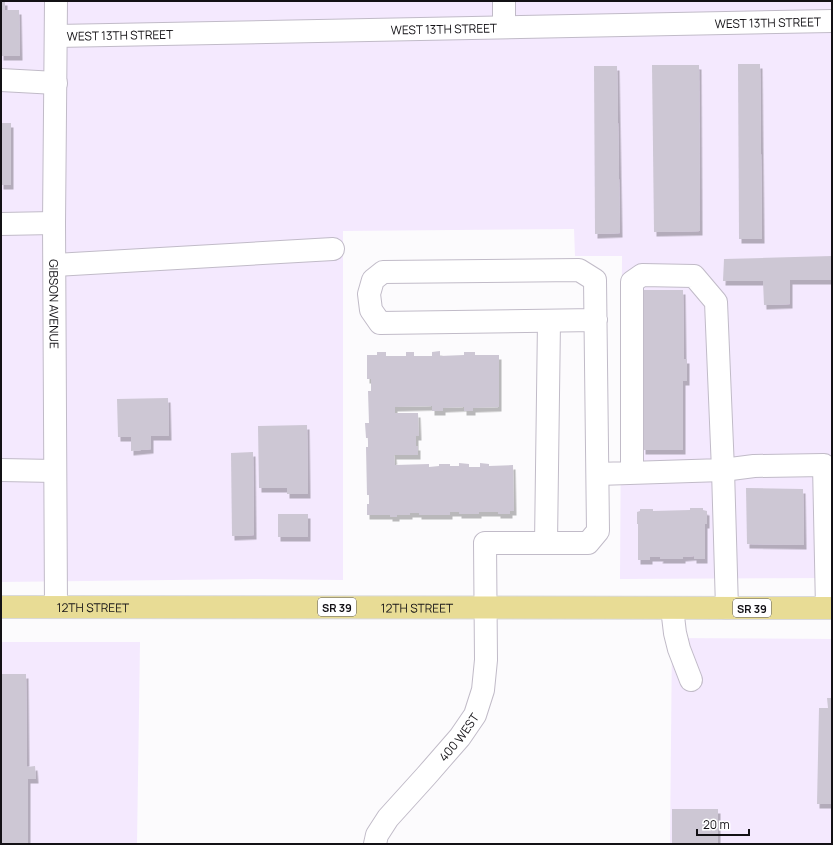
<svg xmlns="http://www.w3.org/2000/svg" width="833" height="845" font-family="Manrope,sans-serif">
<defs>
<filter id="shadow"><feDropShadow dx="2.5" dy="4.5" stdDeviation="0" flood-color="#0004"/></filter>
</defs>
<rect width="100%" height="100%" fill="#fcfbfd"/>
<g fill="#f4e9fe">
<polygon points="1,1 832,1 832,578 620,579 622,256 575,256 574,229 343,231 343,580 256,579 1,582"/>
<polygon points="672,638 832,639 832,844 670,844"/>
<polygon points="1,642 140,642 137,844 1,844"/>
</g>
<g fill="#cdc7d4" filter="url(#shadow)">
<polygon points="1,1 5,1 5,10 19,10 20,56 1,56"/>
<polygon points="738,64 760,64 762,239 739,239"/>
<polygon points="652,65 699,65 700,231 654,232"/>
<polygon points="594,66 617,66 620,233 595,234"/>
<rect x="1" y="123" width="10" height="62"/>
<polygon points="832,256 832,280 790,280 790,304 764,305 763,281 723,281 724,259"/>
<polygon points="643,290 683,290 684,359 687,359 687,381 683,381 683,450 643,450"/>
<polygon points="440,351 440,356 464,355 464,352 475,352 475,355 499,355 499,407 473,408 473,411 464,411 464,407 443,408 443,411 432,411 432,406 395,407 395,413 418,413 419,436 416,436 416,446 418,446 418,455 394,455 395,465 429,464 429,467 439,466 439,464 450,464 450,466 459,466 459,463 469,464 469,467 480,467 480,463 489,464 489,466 513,465 514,511 510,511 510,514 498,514 498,512 479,512 479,514 459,514 459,512 450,512 450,515 419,515 419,513 410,513 410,515 397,515 397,517 390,517 390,515 367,515 367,504 369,504 369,495 367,495 366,447 368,447 368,438 366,438 365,423 369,423 368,391 371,391 371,379 367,379 367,355 377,355 377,352 386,352 386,356 406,356 406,352 414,352 414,356 432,356 432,352"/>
<polygon points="168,398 169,436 151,436 151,449 131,451 131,437 118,437 117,399"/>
<polygon points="307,425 308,494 287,494 287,488 259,488 258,426"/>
<polygon points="253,452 254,535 232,536 231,453"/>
<polygon points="746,488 803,489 804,545 747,544"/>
<polygon points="690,508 703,508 703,510 707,511 707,524 705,524 705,559 694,559 694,556 683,557 683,559 660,559 661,557 650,557 650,560 638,560 638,524 637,524 637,512 640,511 640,509 653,509 653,511 690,510"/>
<rect x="278" y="514" width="30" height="23"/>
<polygon points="1,674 26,674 27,767 35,766 36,779 28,779 28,844 1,844"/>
<polygon points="827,698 832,698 832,804 817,804 819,708 828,708"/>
<rect x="672" y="809" width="46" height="35"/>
</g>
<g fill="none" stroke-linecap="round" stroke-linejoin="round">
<defs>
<g id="minor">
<path id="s1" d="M56,1L54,223L56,606"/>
<polyline points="504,1 504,27"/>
<path id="s2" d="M56,36L832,21"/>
<polyline points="1,80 56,83"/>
<polyline points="1,224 54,223"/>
<polyline points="55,265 333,249"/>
<polyline points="1,470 55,471"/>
<polyline points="598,474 723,470 716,302 694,276 642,275 632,282 632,473"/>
<polyline points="546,543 549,321"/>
<polyline points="672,608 675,633 679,649 691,680"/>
<polyline points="727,608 723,470 754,466 824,465 827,608"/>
<path id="s3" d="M375,844L377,835L388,818L426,776L460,737L475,715L483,690L486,660L485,543H588L598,531L595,280L579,270L383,272L373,280L369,294L371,310L380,323L596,320"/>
</g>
<g id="major">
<path id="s4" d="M1,607L832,608"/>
</g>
</defs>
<use href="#minor" stroke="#c1bbc8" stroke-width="24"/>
<use href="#major" stroke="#d9d9da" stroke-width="24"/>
<use href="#minor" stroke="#fff" stroke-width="22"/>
<use href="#major" stroke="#e8dc95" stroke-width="22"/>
</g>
<g text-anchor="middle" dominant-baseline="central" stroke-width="3.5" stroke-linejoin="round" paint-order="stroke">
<g fill="#fff" stroke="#5a585b" stroke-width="1">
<rect x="318" y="598" width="38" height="18" rx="3"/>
<rect x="733" y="599" width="38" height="18" rx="3"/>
</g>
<g font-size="11" font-weight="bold" fill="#131115">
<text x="337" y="607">SR 39</text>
<text x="752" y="608">SR 39</text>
</g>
<g font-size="12" fill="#131115" stroke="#fff">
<text stroke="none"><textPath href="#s2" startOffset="712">WEST 13TH STREET</textPath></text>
<text stroke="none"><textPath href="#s2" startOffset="388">WEST 13TH STREET</textPath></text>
<text stroke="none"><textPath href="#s2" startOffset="64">WEST 13TH STREET</textPath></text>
<text stroke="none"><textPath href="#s1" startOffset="303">GIBSON AVENUE</textPath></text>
<text stroke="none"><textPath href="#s4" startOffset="92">12TH STREET</textPath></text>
<text stroke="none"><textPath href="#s4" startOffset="416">12TH STREET</textPath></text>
<text stroke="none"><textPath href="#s3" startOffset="137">400 WEST</textPath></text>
</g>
</g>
<rect width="833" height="845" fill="none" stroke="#131115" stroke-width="4"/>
<path d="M697 829v6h52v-6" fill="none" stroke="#131115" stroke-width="2"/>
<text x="703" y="829" font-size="12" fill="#131115" stroke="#ffffff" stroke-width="3" paint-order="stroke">20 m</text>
</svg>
